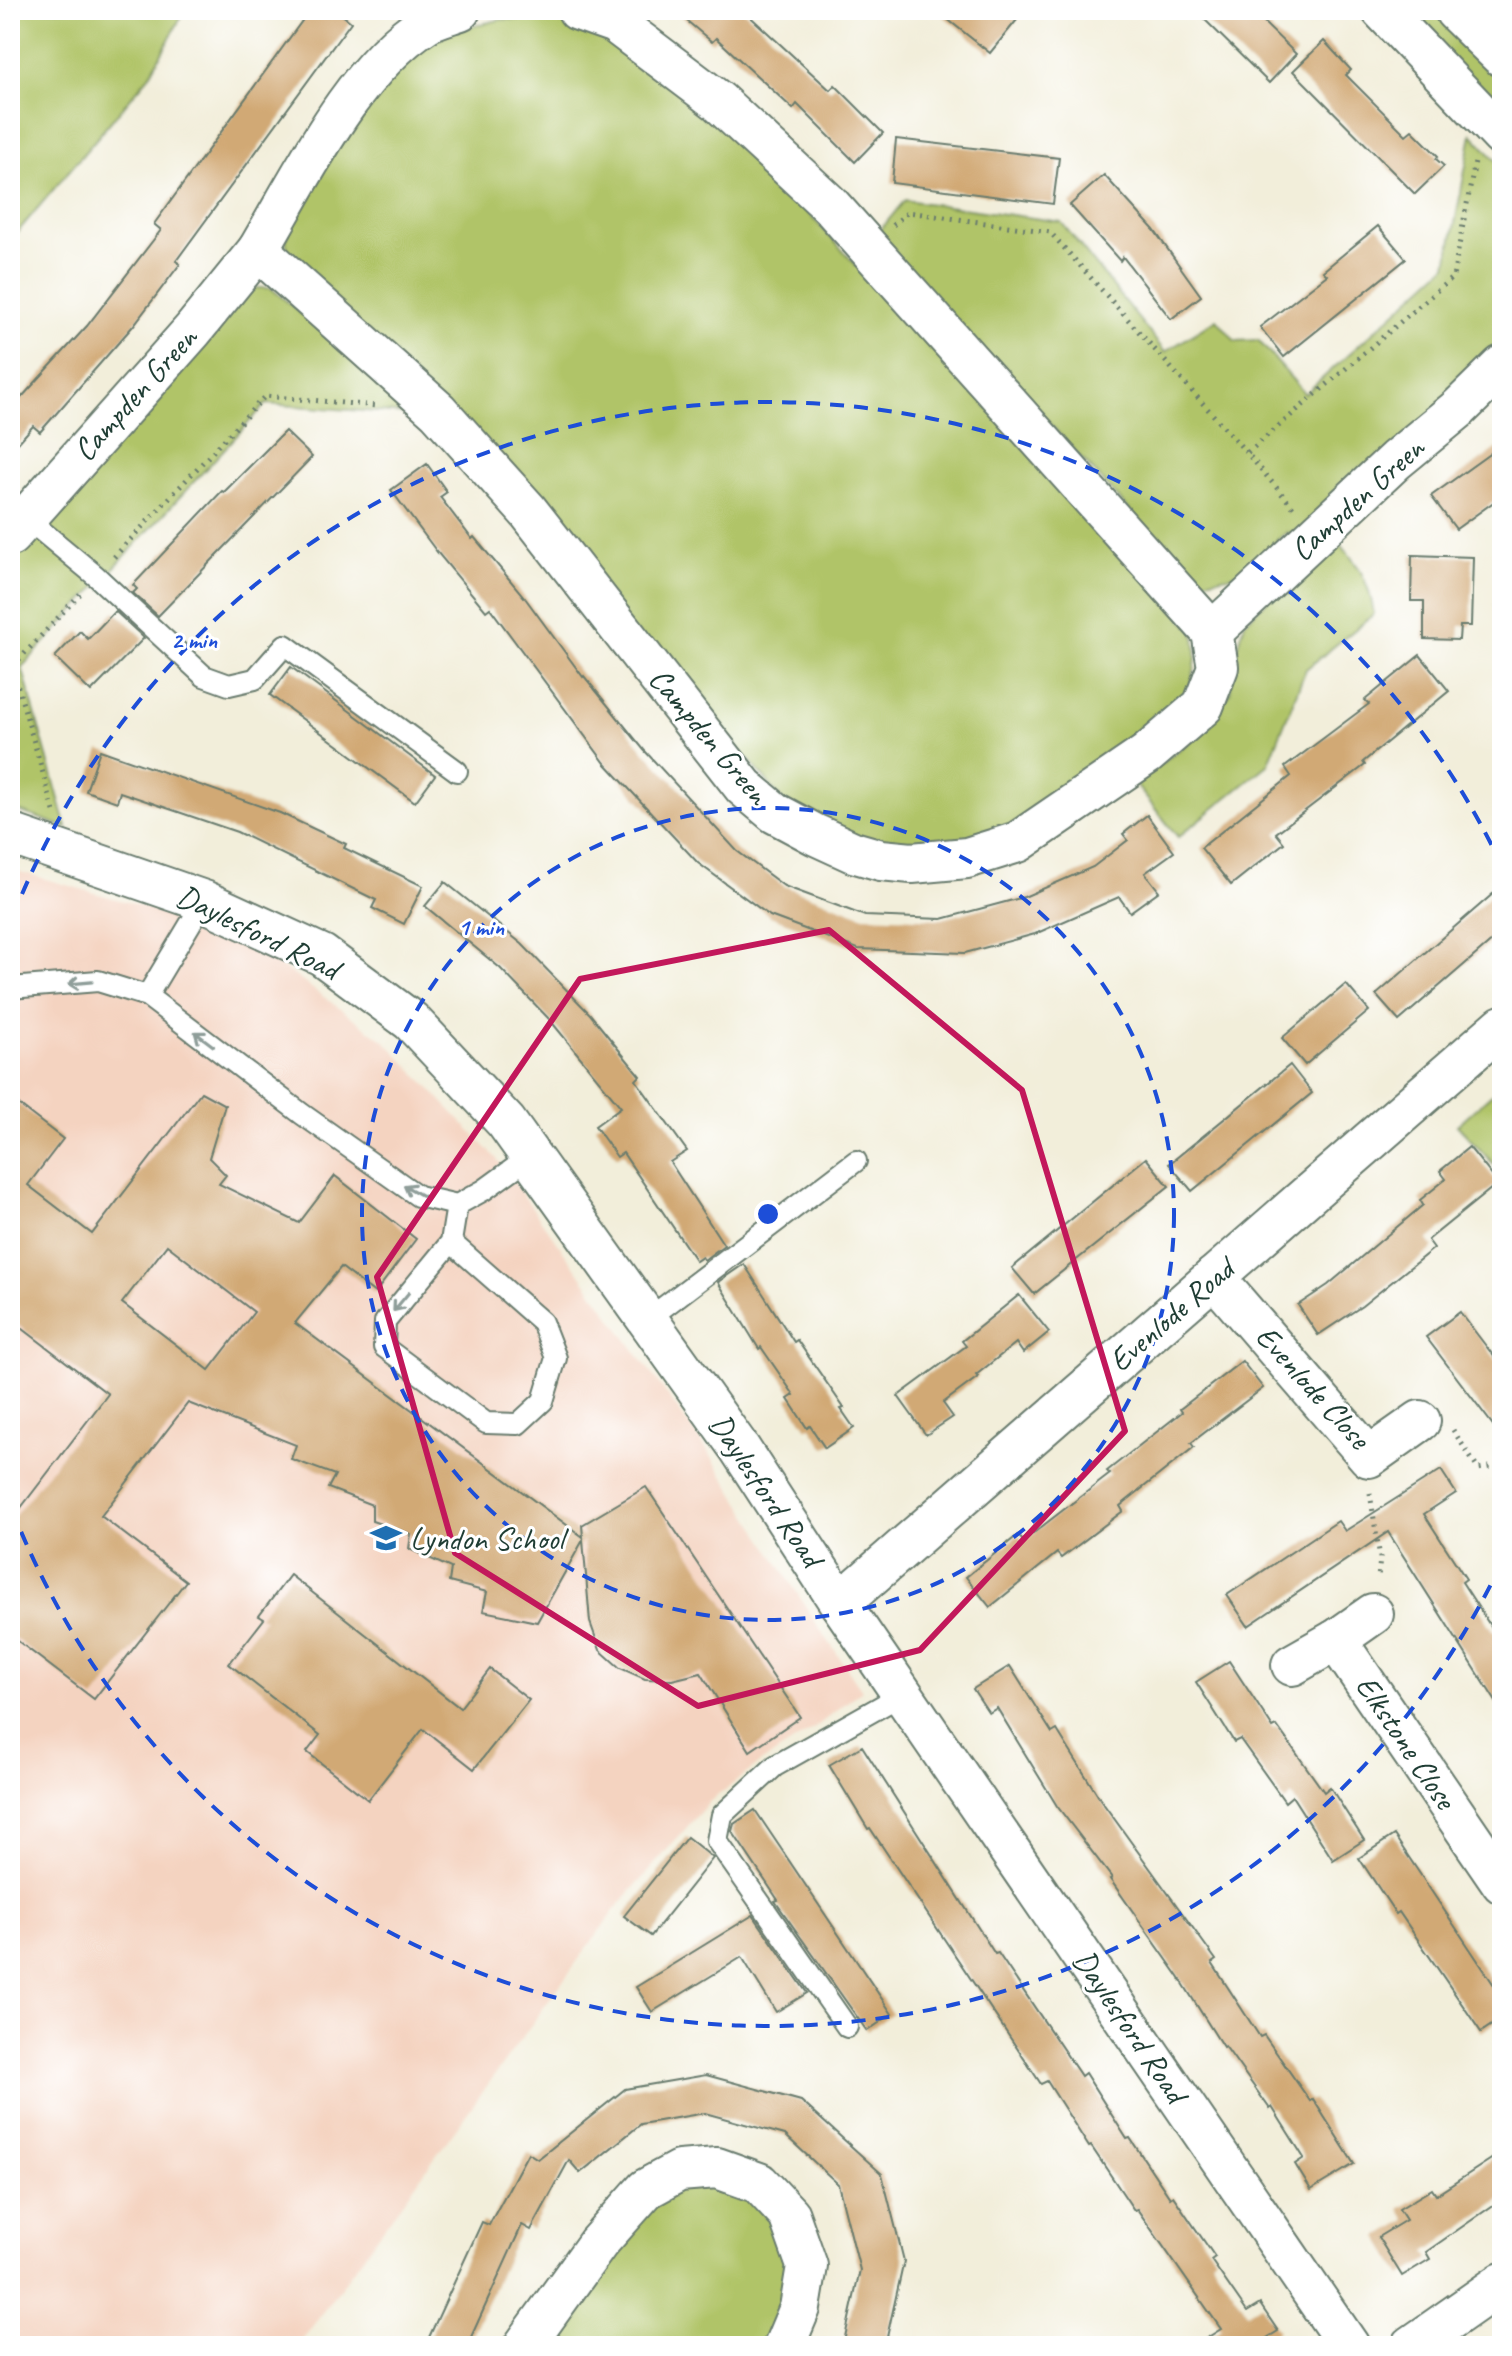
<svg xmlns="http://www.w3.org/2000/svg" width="1512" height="2356" font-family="Caveat,sans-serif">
<rect width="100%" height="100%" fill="#fff"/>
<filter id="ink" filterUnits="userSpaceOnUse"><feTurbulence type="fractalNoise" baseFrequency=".0125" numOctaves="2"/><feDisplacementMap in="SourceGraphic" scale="16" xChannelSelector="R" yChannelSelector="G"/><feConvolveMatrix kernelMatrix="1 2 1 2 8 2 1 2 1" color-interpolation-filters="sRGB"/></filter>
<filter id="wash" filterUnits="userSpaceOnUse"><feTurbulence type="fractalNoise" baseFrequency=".006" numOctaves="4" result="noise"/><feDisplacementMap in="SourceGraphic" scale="32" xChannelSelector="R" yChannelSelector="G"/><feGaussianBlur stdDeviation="1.8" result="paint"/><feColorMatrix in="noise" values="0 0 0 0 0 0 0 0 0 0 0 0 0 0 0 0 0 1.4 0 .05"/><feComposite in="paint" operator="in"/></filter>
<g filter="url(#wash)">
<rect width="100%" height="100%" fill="#f2eeda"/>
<polygon fill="#f4d3c0" points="10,869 155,910 216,934 288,971 386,1042 497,1159 709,1453 816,1623 862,1690 812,1730 759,1764 709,1802 616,1908 298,2346 10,2346"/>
<g fill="#b0c468" stroke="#68804e" stroke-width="2">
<polygon points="10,10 185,10 150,75 10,241"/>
<polygon points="1401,10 1434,10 1502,82 1502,111"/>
<path d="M503,19L558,20L601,31L713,110L1194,631C1199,655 1195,672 1187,695L1021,826L949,849L858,845L790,809L749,760L290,264L286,241L292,213L349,117L402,63L443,33Z"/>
<path d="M1472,134L1502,167V389L1332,534C1357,563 1368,576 1374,614L1306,669L1268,765L1178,837L1135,784L1198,735L1230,693L1234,662L1245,622L1310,559L1287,532L1239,574L1200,581L1177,562L876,235L905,200L1061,222L1165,352L1217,319L1235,341L1258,340L1305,394L1447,265Z"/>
<polygon points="251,288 271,288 421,415 266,404 22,667 67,828 10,808 10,559 232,296"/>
<polygon points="1502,1085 1502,1173 1457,1125"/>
<polygon points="722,2183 765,2208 793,2261 770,2346 542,2346 631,2225 666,2191"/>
</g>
<g id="blocks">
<g fill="#d1a975" fill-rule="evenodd">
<polygon points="310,10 336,10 351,22 176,261 180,264 133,326 40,432 33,426 10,452 10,410 87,326 161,230 154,224"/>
<polygon points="674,10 743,10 830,90 835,85 883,133 855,162 797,104 793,109 716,38 712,42"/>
<polygon points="936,10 1025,10 990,53"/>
<polygon points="1195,10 1251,10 1296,54 1269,83"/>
<polygon points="1324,41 1351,70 1346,75 1406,135 1412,130 1438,156 1436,159 1444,166 1415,194 1293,71"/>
<polygon points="896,139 1059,158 1053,204 892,183"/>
<polygon points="1104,175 1154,230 1201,296 1171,319 1123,257 1120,261 1070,205"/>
<polygon points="1378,226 1406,259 1284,357 1260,327 1327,275 1323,271"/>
<polygon points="285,431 312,457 158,616 133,593 137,589 133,585 222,491 224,492"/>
<polygon points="1502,445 1502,496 1456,529 1431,496"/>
<polygon points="427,464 447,492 440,497 472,539 474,537 525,598 583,677 584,676 644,750 737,851 784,886 865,916 942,919 1024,897 1093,867 1128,840 1123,834 1147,815 1174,852 1145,873 1159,891 1130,912 1119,897 1035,934 965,953 858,949 770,916 698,863 605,763 490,608 486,611 437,552 391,490"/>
<polygon points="1412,555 1473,557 1471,626 1460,626 1459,640 1424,639 1424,601 1411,601"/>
<polygon points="115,611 144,638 91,692 55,657 80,631 88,639"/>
<polygon points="1420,655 1449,691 1363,762 1365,765 1276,833 1284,843 1231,885 1201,848 1291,776 1285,767 1369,704 1365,700"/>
<polygon points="291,667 435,775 415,802 270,695"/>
<polygon points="100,750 280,813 346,844 344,848 423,886 404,924 372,908 376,900 237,832 120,792 117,802 86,791"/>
<polygon points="445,882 522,944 590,1014 640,1076 636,1080 687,1151 670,1162 724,1245 704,1260 702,1257 696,1261 623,1153 617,1157 595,1126 621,1107 550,1020 500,968 425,906"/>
<polygon points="1502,886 1502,932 1399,1021 1376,995"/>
<polygon points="1346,984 1369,1011 1305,1065 1282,1038"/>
<polygon points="1290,1065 1312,1093 1192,1191 1169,1164"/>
<path d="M201,1092L225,1105L209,1158L226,1175L219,1184L299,1223L335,1176L416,1239L375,1293L341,1267L295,1323L583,1537L582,1525L646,1487L800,1717L750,1751L701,1673L672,1680L645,1679L620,1668L600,1650L590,1622L583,1540L537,1622L483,1611L487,1592L449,1582L451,1568L409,1549L411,1534L372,1521V1505L328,1488L335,1475L291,1459L296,1445L188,1403L101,1516L186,1581L94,1699L10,1635V1522L108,1394L10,1319V1098L63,1139L28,1185L92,1234ZM167,1245L254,1312L209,1370L122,1303Z"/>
<polygon points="1469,1147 1498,1183 1428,1240 1434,1248 1362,1306 1318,1335 1298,1305 1328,1285 1423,1205 1420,1200 1446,1179 1440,1171"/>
<polygon points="1146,1158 1169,1186 1034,1294 1012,1268"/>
<polygon points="744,1264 794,1342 797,1340 844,1408 841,1409 854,1428 825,1448 810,1426 807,1428 788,1399 794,1395 761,1347 759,1349 718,1282"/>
<polygon points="1019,1295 1049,1332 1023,1353 1016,1343 976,1375 978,1377 943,1403 953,1417 926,1435 898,1396 966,1346 962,1341"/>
<polygon points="1460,1312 1502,1367 1502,1437 1426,1337"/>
<polygon points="1242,1361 1263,1388 1191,1443 1194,1447 1120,1506 1123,1511 1061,1558 1057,1553 990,1607 966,1577 1018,1535 1023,1541 1110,1474 1107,1471 1182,1412 1180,1409"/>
<polygon points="1441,1470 1456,1493 1424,1514 1466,1579 1462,1582 1502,1644 1502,1711 1388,1532 1248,1626 1227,1595 1338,1521 1345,1531"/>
<polygon points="290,1575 460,1708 490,1669 529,1700 474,1769 423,1729 368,1800 307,1752 320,1735 229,1664 264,1619 259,1616"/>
<polygon points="1229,1661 1273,1728 1277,1726 1324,1792 1330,1787 1364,1840 1333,1860 1292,1796 1285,1802 1240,1739 1234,1742 1196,1682"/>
<polygon points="1010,1666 1052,1733 1057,1730 1100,1799 1216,1960 1212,1963 1260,2037 1264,2035 1310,2101 1313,2099 1354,2164 1311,2190 1295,2164 1304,2158 1272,2107 1270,2109 1225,2046 1223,2047 1179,1977 1110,1879 1112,1878 1057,1806 997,1708 989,1713 973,1689"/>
<polygon points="862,1746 995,1954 998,1953 1081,2076 1085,2073 1127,2139 1130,2138 1170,2198 1173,2196 1215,2257 1211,2260 1247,2312 1260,2304 1278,2331 1254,2346 1194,2346 1221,2329 1137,2209 1134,2210 1091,2146 1089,2147 1047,2081 1041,2084 870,1828 868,1829 829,1765"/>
<polygon points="755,1810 892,2014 867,2031 775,1901 778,1900 732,1831 734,1824"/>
<polygon points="1394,1835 1502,1997 1502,2018 1481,2032 1399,1912 1396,1914 1359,1858"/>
<polygon points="687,1837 713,1858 651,1936 624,1916"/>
<polygon points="753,1915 807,1993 776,2012 742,1957 652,2012 636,1987"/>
<polygon points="706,2075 801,2101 882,2174 904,2261 885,2346 843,2346 860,2270 838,2184 785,2135 705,2113 641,2124 580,2173 569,2160 531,2230 522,2225 467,2346 425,2346 482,2222 489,2225 528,2153 538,2159 625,2089"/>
<polygon points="1502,2152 1502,2199 1426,2252 1430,2259 1402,2276 1378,2237 1406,2220 1399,2209 1432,2189 1436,2195"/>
</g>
</g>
</g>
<g filter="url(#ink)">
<use href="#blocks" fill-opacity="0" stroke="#697b6e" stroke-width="2"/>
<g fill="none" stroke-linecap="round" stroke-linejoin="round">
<defs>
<g id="lane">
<polyline points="26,518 96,576 204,676 229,685 255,679 285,645 457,771"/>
<polyline points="10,988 98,981 147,996 302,1114 418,1196 457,1205 484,1190 531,1156"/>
<polyline points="147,996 204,901"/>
<polyline points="451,1242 542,1322 556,1358 543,1401 518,1424 486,1423 384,1347 385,1322 451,1242 457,1205"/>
<polyline points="648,1319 856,1161"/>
<polyline points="847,2027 717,1841 722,1815 775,1766 903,1694"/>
</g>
<g id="street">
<path d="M460,10C449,14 436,17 426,23C352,70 302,176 258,250L438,411L528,511L744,787L775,813L816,835L853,852L881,860L912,863L967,858L1018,842L1147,754L1203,706L1218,667L1212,632L830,205L718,101L615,23L578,10"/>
<polyline points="1382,10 1502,136"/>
<polyline points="10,536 193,330 258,250"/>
<polyline points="1212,632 1396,460 1458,409 1502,366"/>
<polyline points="10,834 204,901 322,955 411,1021 506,1122 740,1449 840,1603 1349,2346"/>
<polyline points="1214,1277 1369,1457 1420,1421"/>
<polyline points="840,1603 1502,1026"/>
<polyline points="1336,1640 1502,1883"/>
<polyline points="1292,1665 1336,1640 1373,1614"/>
<polyline points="524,2346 598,2243 646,2189 679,2171 717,2168 759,2183 789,2215 807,2266 800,2308 784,2346"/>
<polyline points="1412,2346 1502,2283"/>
</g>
<polyline id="secondary" points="1457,10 1502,54"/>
</defs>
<use href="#lane" stroke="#697b6e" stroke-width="24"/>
<use href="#street" stroke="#697b6e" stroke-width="44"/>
<use href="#secondary" stroke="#697b6e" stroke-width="48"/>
<g stroke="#697b6e" stroke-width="5" stroke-dasharray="2 6" stroke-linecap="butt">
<polyline points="893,225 908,212 1050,232 1247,453"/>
<polyline points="1293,507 1247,453 1453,277 1475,162"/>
<polyline points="114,557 265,396 377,406"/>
<polyline points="54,811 12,667 80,594"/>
<polyline points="1453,1430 1478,1469 1502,1465"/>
<polyline points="1370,1493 1380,1558 1378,1578"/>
</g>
<use href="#lane" stroke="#fff" stroke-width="20"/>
<use href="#street" stroke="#fff" stroke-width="40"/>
<use href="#secondary" stroke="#fff" stroke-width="44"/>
</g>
<defs><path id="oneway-shaft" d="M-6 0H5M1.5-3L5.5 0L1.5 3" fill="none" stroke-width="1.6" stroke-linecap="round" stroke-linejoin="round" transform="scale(2)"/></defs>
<g stroke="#8f9e9a">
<use href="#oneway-shaft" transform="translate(80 983) rotate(175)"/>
<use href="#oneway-shaft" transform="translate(204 1039) rotate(-143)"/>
<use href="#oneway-shaft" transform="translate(414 1191) rotate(-151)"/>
<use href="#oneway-shaft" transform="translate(401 1302) rotate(130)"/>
</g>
</g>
<path fill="none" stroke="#c2185b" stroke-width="6" stroke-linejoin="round" d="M829,930L1022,1090L1125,1431L920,1650L698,1706L455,1553L377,1277L580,979Z"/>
<g fill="none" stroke="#1d4ed8" stroke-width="4" stroke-dasharray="14 10">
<circle cx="768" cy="1214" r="406"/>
<path d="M1501 1564A812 812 0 0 1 13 1512M13 916A812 812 0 0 1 1501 864"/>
</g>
<defs>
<symbol id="school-bare" viewBox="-9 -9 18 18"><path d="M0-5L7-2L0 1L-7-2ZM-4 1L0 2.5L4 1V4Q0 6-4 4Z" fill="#1f6fb2" stroke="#fff" stroke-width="2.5" paint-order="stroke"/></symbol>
</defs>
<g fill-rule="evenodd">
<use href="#school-bare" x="364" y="1516" width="44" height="44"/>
</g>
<g text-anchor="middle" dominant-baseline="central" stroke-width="6" stroke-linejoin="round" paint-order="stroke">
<g font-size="32" fill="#1f3d34" stroke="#fff">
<text transform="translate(135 394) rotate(-48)">Campden Green</text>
<text transform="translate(1357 499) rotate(-42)">Campden Green</text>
<text transform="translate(709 736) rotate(50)">Campden Green</text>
<text transform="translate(258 932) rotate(26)">Daylesford Road</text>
<text transform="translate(1171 1315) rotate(-41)">Evenlode Road</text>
<text transform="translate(1313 1387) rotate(48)">Evenlode Close</text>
<text transform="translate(766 1490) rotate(56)">Daylesford Road</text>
<text transform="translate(1406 1742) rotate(56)">Elkstone Close</text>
<text transform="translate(1130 2026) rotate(56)">Daylesford Road</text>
</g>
<g font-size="32" fill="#1f3d34" stroke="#fff" text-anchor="start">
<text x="410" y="1538">Lyndon School</text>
</g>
</g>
<circle cx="768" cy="1214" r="12" fill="#1d4ed8" stroke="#fff" stroke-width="4"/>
<g font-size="24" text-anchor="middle" font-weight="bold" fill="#1d4ed8" stroke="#fff" stroke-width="6" stroke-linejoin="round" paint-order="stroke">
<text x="194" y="648">2 min</text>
<text x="481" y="935">1 min</text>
</g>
<rect width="1512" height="2356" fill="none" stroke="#fff" stroke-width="40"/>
</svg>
